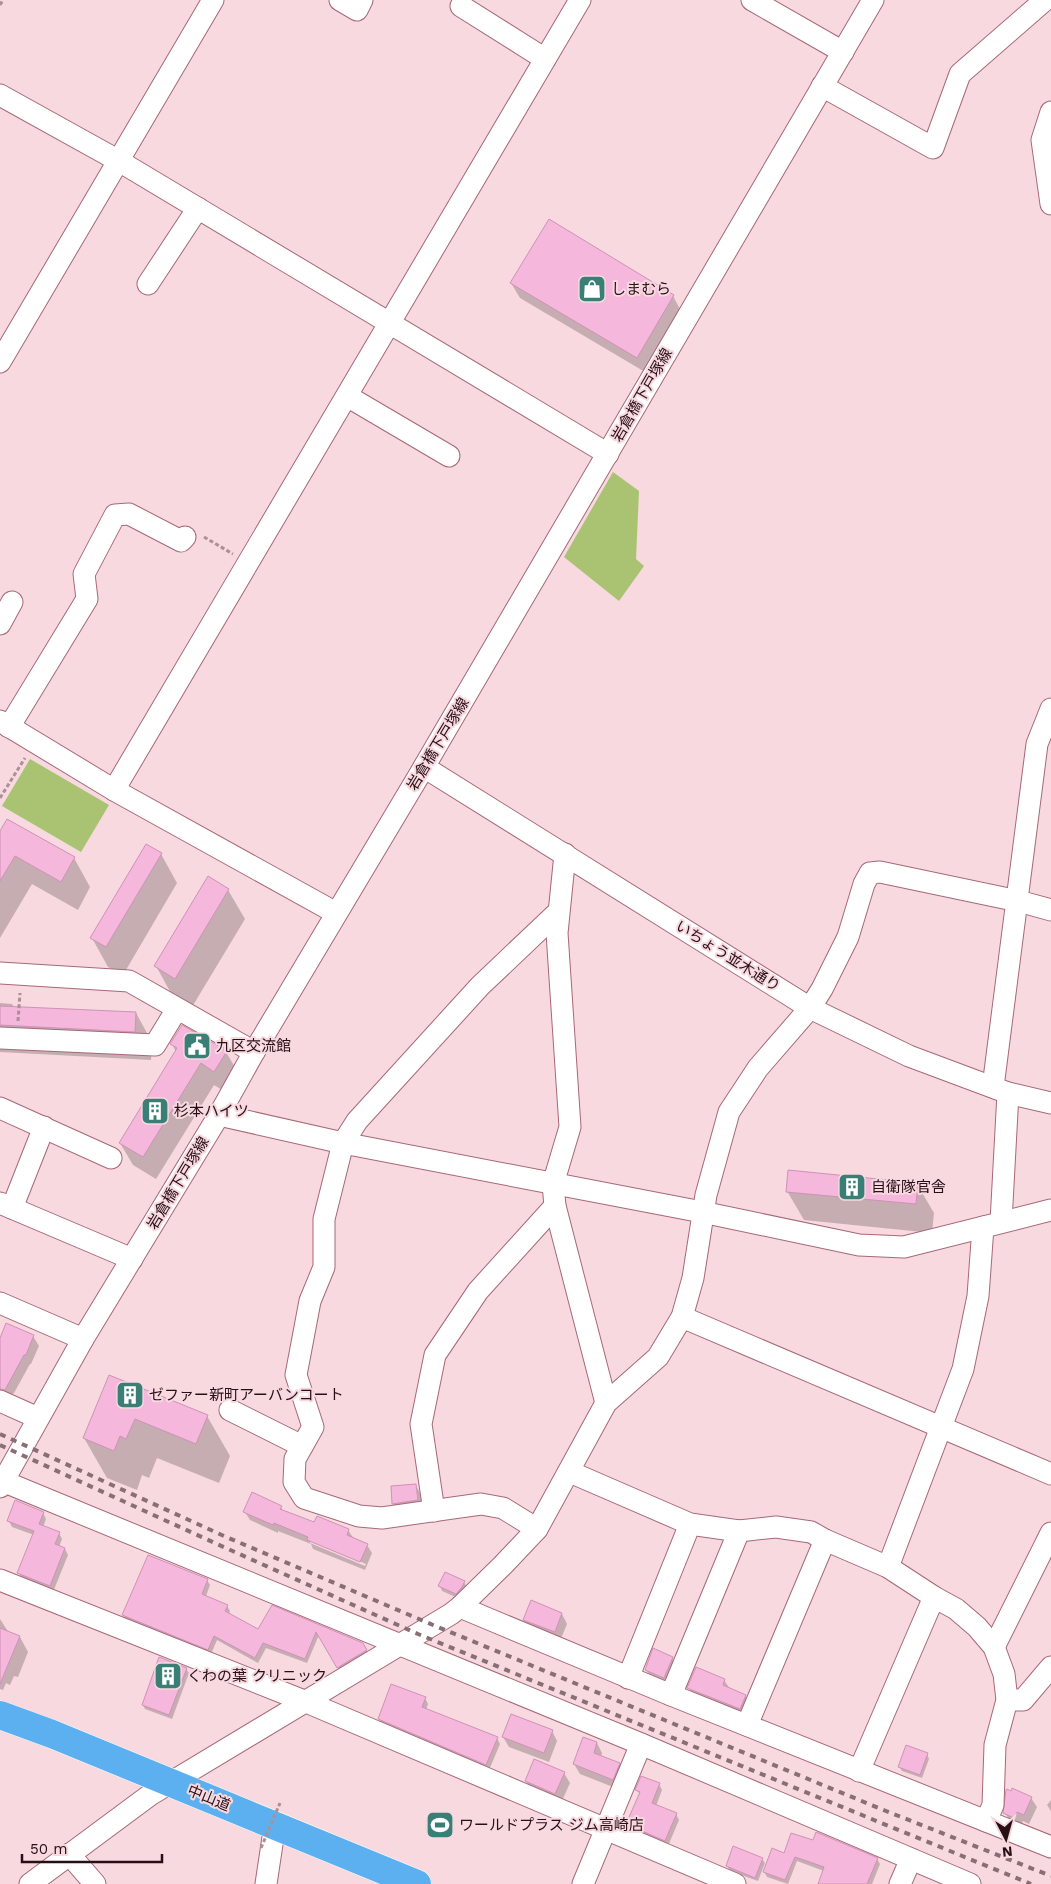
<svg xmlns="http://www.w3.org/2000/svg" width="1051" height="1884" font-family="'Work Sans','Noto Sans JP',sans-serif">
<rect width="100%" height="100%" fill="#f7d9df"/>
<g fill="#a9c373">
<polygon points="613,472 639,491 636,559 644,566 619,601 564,557"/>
<polygon points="30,759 109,805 81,852 2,806"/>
</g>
<g fill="#0003" fill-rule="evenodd">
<polygon points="511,283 673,296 681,311 645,372 520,298"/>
<polygon points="0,834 74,858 90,887 78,910 32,884 0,938"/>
<polygon points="161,854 177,883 123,975 108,967 92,938"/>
<polygon points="228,890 245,919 192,1007 172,995 156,966"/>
<polygon points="0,1003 12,1004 14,1007 136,1013 152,1042 151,1060 0,1052"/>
<polygon points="172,1044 226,1052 239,1074 227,1093 214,1085 156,1179 133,1165 120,1143 176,1052"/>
<polygon points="917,1184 934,1213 932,1233 804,1220 787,1191"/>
<polygon points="33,1336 39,1346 31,1364 30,1364 14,1393 6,1397 0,1394 0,1340"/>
<polygon points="110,1376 207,1416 230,1456 219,1483 157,1458 149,1478 142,1475 137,1490 107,1478 84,1438"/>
<polygon points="416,1486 421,1495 423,1510 399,1513 393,1504"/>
<path d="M281,1507L283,1511L315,1524L348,1530L354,1539L367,1545L372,1553L365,1570L313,1549L311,1544L278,1531V1533L250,1520L245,1512ZM310,1540L366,1564L365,1566L310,1543Z"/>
<polygon points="43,1513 46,1519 43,1527 59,1533 62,1539 59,1547 65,1549 68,1555 53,1592 22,1579 19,1573 34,1535 12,1527 9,1521"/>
<polygon points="207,1580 210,1585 206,1596 227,1606 230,1611 229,1614 259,1630 272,1607 363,1644 369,1655 341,1672 319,1635 307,1663 266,1648 258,1663 217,1640 211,1654 126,1620 123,1615"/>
<polygon points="464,1582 467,1587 458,1598 442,1591 440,1586"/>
<polygon points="562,1614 567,1624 560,1641 530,1629 524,1620"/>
<polygon points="0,1619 9,1633 20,1637 28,1652 18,1677 14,1676 10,1685 6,1683 3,1690 0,1689"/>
<polygon points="672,1658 678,1667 670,1688 652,1680 646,1670"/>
<polygon points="186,1669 189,1673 172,1719 145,1709 143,1705"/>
<polygon points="724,1680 730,1689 745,1696 751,1705 746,1718 694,1698 689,1688"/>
<polygon points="425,1698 428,1704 426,1710 497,1738 500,1744 489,1770 382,1724 379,1719"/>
<polygon points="552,1731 557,1741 549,1762 509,1747 503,1737"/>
<polygon points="597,1743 602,1753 601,1757 619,1764 624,1774 618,1789 580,1774 574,1764"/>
<polygon points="927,1754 929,1759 922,1778 902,1771 899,1766"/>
<polygon points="564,1773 570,1783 561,1803 532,1791 526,1781"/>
<polygon points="659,1784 662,1790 656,1806 676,1814 679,1820 668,1846 631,1830 628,1824 640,1795 637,1790"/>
<polygon points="1031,1798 1037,1807 1029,1824 1023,1821 1020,1827 1010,1822 1005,1812"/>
<polygon points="1051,1800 1051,1811 1047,1805"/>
<polygon points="814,1842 877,1859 880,1864 872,1884 819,1884 824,1871 797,1861 788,1884 767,1877 764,1871 785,1854"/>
<polygon points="762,1859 765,1863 758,1881 730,1871 727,1866"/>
</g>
<g fill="#f5b7db" stroke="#ce92b5">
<polygon points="549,219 674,295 637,358 510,283"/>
<polygon points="7,819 75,857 61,882 15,856 0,881 0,831"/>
<polygon points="146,844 162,853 106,947 90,938"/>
<polygon points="208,876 229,889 175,979 154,966"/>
<polygon points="0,1006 136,1012 135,1032 0,1025"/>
<polygon points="182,1025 227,1051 214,1072 201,1063 143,1157 119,1143 177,1048 170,1044"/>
<polygon points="788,1170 918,1183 916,1204 786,1192"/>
<polygon points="6,1323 34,1335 26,1355 24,1355 5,1390 0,1389 0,1338"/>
<polygon points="109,1375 208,1415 196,1444 135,1419 126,1439 120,1436 114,1451 83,1438"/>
<polygon points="416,1484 418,1500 392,1504 391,1486"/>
<polygon points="252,1492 282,1506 280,1509 314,1522 317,1516 349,1529 347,1535 368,1544 360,1562 307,1540 308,1537 274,1523 273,1525 243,1512"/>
<polygon points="15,1500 44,1512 39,1524 60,1532 55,1544 65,1548 50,1586 17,1573 34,1531 7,1521"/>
<polygon points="148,1555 208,1579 202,1594 228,1605 225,1611 258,1629 272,1605 363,1643 367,1650 337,1668 316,1632 305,1659 263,1643 255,1658 214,1636 208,1650 122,1615"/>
<polygon points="445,1572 465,1581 462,1587 456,1594 438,1586"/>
<polygon points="531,1600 562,1613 555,1632 523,1620"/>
<polygon points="0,1628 20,1636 0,1684"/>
<polygon points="653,1648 673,1657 664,1678 645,1670"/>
<polygon points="159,1657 187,1668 169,1715 142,1705"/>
<polygon points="696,1667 725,1679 723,1685 746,1695 740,1709 687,1688"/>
<polygon points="391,1684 426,1697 422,1707 498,1737 486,1765 378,1719"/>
<polygon points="511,1714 553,1730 544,1753 502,1737"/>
<polygon points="583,1737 597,1742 594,1753 620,1763 613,1780 573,1764"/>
<polygon points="906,1745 928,1753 920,1775 898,1767"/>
<polygon points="534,1759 565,1772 555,1794 525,1781"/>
<polygon points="641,1776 660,1783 652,1803 677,1813 665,1841 626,1824 640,1792 635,1790"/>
<polygon points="1012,1788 1032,1797 1024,1815 1017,1812 1014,1818 1003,1813 1006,1790 1007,1789 1011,1791"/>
<polygon points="816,1832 878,1858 867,1884 818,1884 824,1867 795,1857 785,1880 763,1872 772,1848 784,1853 791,1833 813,1840"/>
<polygon points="733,1846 763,1858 755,1878 726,1866"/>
</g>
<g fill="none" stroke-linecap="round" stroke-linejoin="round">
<defs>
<g id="minor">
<polyline points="340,0 357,10 362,0"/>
<polyline points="752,0 843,52"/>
<polyline points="461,6 545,59"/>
<polyline points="822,86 933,148 960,74 1045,0"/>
<polyline points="0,95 119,161 608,454"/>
<polyline points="1051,112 1042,140 1051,204"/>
<polyline points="148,284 198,208"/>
<polyline points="0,362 213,0"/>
<polyline points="347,396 449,456"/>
<polyline points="0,624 12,602"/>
<polyline points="0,721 114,790 336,913"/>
<polyline points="9,727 87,599 84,574 115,515 129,514 181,541 185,537"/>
<polyline points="424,767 810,1008 909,1056 1008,1093 1051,1103"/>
<polyline points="114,790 580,0"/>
<polyline points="565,854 557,933 570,1127 553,1184 555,1206 606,1403"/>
<polyline points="0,973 129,981 254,1052"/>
<polyline points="0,1038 155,1045 177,1009"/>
<polyline points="993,1087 1037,744 1051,709"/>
<polyline points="0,1108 111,1158"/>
<polyline points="219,1115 343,1143 702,1212 859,1245 904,1247 1051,1210"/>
<polyline points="0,1203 132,1259"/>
<polyline points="12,1208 44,1127"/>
<polyline points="1001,1222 1008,1093"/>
<polyline points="0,1303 83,1339"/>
<polyline points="682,1317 1051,1474"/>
<polyline points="0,1401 38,1418"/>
<polyline points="230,1410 302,1446"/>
<polyline points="570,1472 690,1524 739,1531 776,1527 811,1532 825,1540 888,1567 934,1597 956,1609 977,1627 994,1647 1004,1674 1007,1700 995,1745 993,1805 986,1821"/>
<polyline points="0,1480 641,1744 970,1884"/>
<polyline points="0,1487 83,1339 219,1115 254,1052 424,767 873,0"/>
<polyline points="434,1511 421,1424 435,1355 478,1291 555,1206"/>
<polyline points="537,1529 503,1508 481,1504 382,1518 359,1516 304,1498 294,1482 295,1459 313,1427 296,1375 310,1301 324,1267 324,1219 343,1143 357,1121 480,986 558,912"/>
<polyline points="888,1567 963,1369 978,1296 983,1227"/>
<polyline points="0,1580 304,1701 735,1884"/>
<polyline points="460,1607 671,1695 1051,1847"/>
<polyline points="994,1647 1051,1533"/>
<polyline points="628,1678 690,1524"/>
<polyline points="671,1695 739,1531"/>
<polyline points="1007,1700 1023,1700 1051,1667"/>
<polyline points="747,1725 825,1540"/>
<polyline points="859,1771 934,1597"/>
<polyline points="69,1854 95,1884"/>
<polyline points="30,1884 150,1795 451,1614 460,1607 503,1565 537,1529 606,1403 658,1357 682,1317 693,1278 706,1195 729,1112 758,1068 810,1008 822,989 848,937 864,884 870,873 880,872 1018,901 1051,910"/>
<polyline points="266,1884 275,1824"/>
<polyline points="583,1884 641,1744"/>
<polyline points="900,1884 911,1859"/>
</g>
<polyline id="highway" points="0,1715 52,1734 417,1884"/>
</defs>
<use href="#minor" stroke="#a76877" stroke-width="23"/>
<use href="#highway" stroke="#fff" stroke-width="29"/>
<g stroke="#ac9096" stroke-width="3" stroke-dasharray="4 2.5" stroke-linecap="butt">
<polyline points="0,5 3,0"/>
<polyline points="204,537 233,554"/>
<polyline points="0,798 25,758"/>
<polyline points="18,1021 20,993"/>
</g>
<use href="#minor" stroke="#fff" stroke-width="21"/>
<use href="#highway" stroke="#5cb0f0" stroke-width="28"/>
<g stroke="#896e74" stroke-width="4" stroke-dasharray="6 6" stroke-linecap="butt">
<polyline points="0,1434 224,1536 433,1625 886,1811 1051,1876"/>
<polyline points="0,1445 217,1544 418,1634 1031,1884"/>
</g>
<polyline stroke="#ac9096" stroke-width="3" stroke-dasharray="4 2.5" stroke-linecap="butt" points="261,1848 280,1803"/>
</g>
<defs>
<symbol id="shop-square" viewBox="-11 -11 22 22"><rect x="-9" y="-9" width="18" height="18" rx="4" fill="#397f76" stroke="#f7d9df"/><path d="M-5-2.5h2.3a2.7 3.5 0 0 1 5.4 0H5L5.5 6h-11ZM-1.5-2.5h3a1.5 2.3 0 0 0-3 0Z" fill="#fff"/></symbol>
<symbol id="civic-square" viewBox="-11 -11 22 22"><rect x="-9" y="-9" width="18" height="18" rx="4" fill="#397f76" stroke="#f7d9df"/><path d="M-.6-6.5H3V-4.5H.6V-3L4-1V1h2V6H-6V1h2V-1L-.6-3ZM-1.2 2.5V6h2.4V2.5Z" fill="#fff"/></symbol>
<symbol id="building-square" viewBox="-11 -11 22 22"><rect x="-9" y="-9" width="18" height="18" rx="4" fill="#397f76" stroke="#f7d9df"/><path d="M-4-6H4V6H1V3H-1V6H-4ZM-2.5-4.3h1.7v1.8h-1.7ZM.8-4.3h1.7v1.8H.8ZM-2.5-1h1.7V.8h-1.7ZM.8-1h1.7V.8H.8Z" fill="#fff"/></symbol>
<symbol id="stadium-square" viewBox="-11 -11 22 22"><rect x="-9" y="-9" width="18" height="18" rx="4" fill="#397f76" stroke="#f7d9df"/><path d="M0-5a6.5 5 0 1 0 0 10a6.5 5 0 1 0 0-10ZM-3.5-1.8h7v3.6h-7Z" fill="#fff"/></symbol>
</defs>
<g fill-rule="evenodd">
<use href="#shop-square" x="576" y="273" width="32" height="32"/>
<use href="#civic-square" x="181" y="1030" width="32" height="32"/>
<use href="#building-square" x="139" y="1095" width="32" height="32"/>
<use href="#building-square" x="836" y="1171" width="32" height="32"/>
<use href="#building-square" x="114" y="1379" width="32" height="32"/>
<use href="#building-square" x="152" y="1660" width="32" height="32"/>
<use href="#stadium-square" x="424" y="1809" width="32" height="32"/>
</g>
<g text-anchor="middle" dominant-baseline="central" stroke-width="4" stroke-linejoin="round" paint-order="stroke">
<g font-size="15" fill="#280f16" stroke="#f7d9df" text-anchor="start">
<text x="611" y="289">しまむら</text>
<text x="216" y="1046">九区交流館</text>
<text x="174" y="1111">杉本ハイツ</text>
<text x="871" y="1187">自衛隊官舎</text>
<text x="149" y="1395">ゼファー新町アーバンコート</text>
<text x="187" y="1676">くわの葉 クリニック</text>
<text x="459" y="1825">ワールドプラス ジム高崎店</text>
</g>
<g font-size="15" fill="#280f16" stroke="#f7d9df">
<text transform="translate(642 395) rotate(-60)">岩倉橋下戸塚線</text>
<text transform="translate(438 744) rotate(-59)">岩倉橋下戸塚線</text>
<text transform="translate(728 956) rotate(32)">いちょう並木通り</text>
<text transform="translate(178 1183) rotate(-59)">岩倉橋下戸塚線</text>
<text transform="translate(209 1798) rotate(22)">中山道</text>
</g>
</g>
<g transform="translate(1006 1839) rotate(174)" stroke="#f7d9df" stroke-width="4" paint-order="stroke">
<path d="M0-4L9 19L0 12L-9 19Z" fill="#280f16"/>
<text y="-8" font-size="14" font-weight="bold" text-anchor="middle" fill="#280f16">N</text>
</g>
<path d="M22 1854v8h140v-8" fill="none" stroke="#280f16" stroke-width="2.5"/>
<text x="30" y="1854" font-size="15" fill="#280f16" stroke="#f7d9df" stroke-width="4" paint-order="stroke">50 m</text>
</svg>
